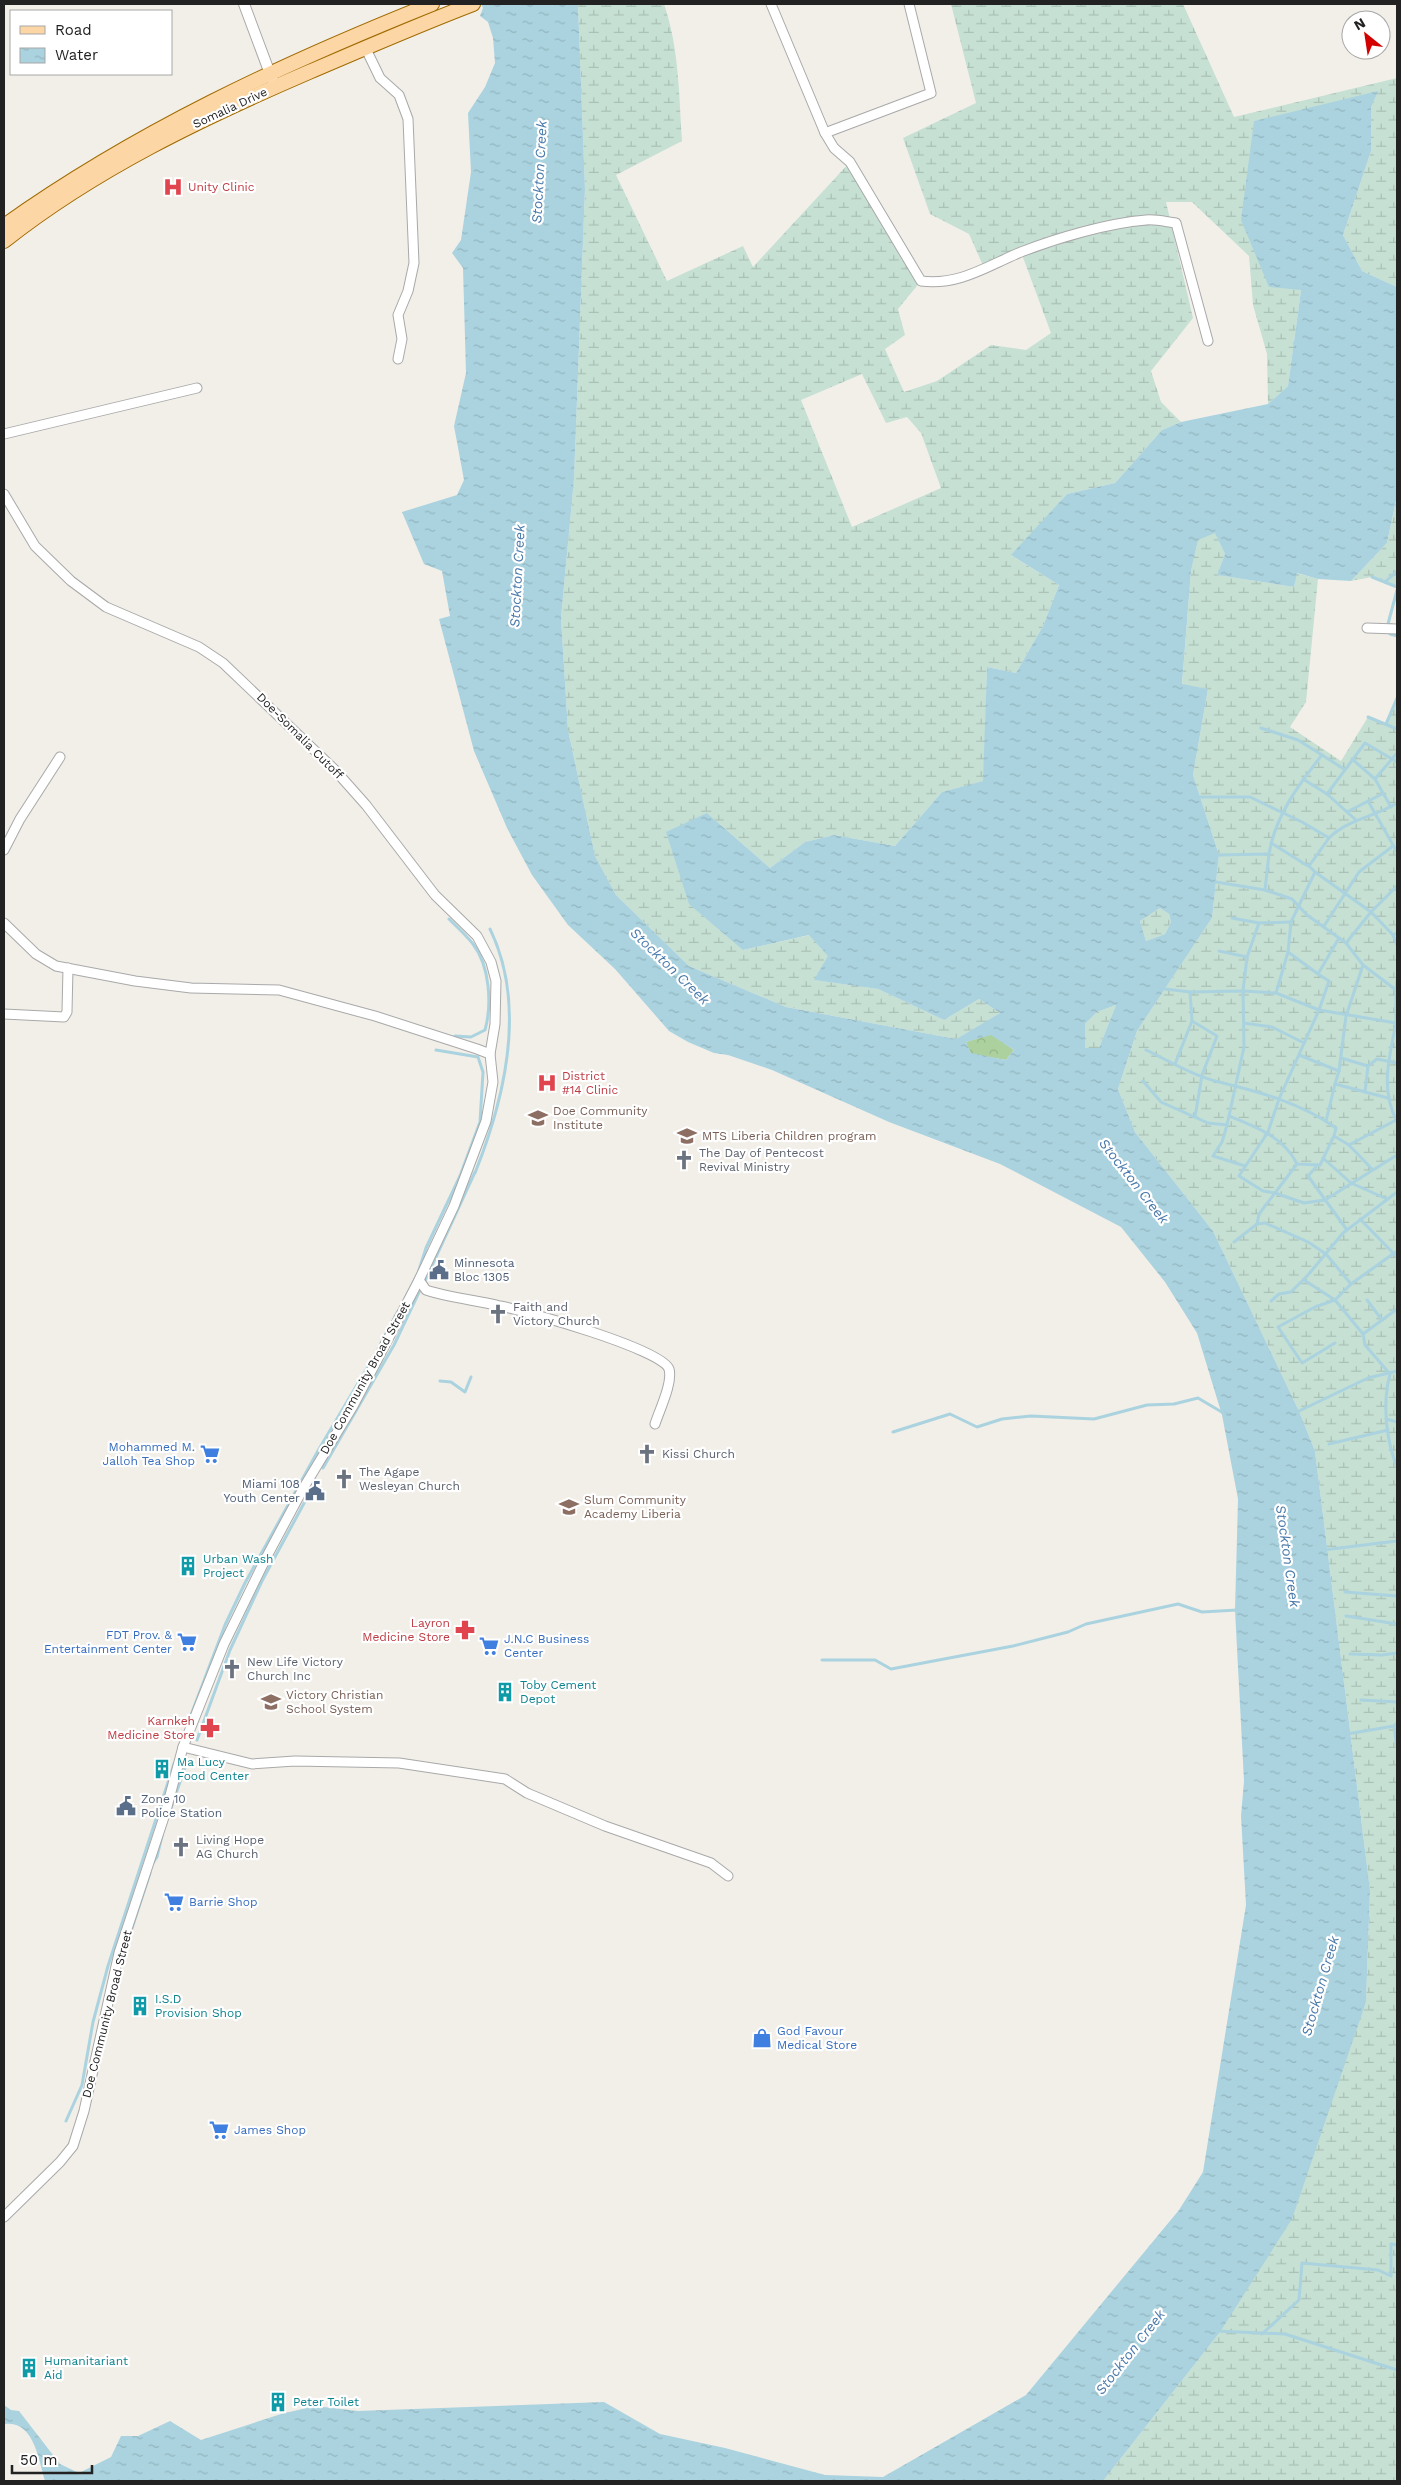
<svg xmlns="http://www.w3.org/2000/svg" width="1401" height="2485" font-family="'Work Sans',sans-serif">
<defs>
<pattern id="forest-crowns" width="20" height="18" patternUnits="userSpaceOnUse" patternTransform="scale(1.25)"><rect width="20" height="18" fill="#add19e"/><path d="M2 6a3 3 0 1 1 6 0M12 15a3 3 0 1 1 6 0" fill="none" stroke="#95b388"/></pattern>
<pattern id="wetland-marsh" width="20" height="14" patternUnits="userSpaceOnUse" patternTransform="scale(1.25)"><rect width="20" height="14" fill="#c6e0d4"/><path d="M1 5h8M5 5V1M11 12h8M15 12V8" fill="none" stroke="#aac0b6"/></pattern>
<pattern id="water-ripples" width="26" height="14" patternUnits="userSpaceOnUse" patternTransform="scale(1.25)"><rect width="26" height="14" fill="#aad3df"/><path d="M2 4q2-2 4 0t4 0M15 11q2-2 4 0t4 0" fill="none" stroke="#92b5bf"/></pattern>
</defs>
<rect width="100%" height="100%" fill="#f2efe9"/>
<polygon fill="url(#forest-crowns)" points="991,1034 1014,1050 1006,1060 971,1054 966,1042"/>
<g fill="url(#wetland-marsh)" fill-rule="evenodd">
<path d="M578,4H664C679,48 679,94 682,141L616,175L667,281L743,246L753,267L850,162L921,281L898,309L905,335L885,349L904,392L937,381L991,345L1026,350L1051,333L1021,252L985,270L969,234L930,214L903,138L976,103L951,4H1183L1234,117L1397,78V287L1362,271L1343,235L1371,151V107L1254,121L1301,290L1288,386L1268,404L1267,354L1253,305L1249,256L1192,202H1166L1193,318L1151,371L1161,402L1181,422L1162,430L1115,483L1067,494L1012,556L1059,585L1043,626L1016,673L987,667L984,781L942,792L895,846L834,835L805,842L770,868L707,813L743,950L810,935L829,956L815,980L878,989L944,1020L979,999L1000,1013L956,1039L786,1007L689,966L616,895L595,856L568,730L561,618L574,479L585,189ZM862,374L886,423L907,417L921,433L941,488L852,527L801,400Z"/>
<polygon points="1397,496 1397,587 1372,577 1351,581 1387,543"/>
<polygon points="1215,532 1225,554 1217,575 1294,587 1296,573 1318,579 1306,702 1290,727 1341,761 1368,717 1386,724 1397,698 1397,2481 1103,2481 1220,2332 1366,2002 1370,1890 1315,1451 1299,1411 1213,1231 1135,1132 1118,1089 1137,1031 1212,918 1219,855 1193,775 1208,689 1182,685 1191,571 1198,539"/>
<polygon points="1160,908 1169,914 1171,922 1165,934 1146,941 1140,921"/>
<polygon points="1116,1005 1099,1048 1084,1048 1085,1024 1097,1012"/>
</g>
<path fill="url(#water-ripples)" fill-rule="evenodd" d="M481,4H578L585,189L574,479L561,618L568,730L595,856L616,895L689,966L786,1007L956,1039L1000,1013L979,999L944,1020L878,989L814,980L828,956L809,935L743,950L689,904L666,832L707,813L770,868L805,842L834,835L895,846L942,792L983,781L987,667L1016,673L1043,626L1059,585L1011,555L1067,494L1115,483L1162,430L1181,422L1268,404L1288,386L1301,290L1269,287L1241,220L1254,121L1378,91L1371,107V151L1343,235L1362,271L1397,287V496L1387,543L1351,581L1318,579L1297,573L1294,587L1217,575L1225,554L1215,533L1198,540L1191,571L1182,684L1208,689L1193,775L1219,855L1212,918L1137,1031L1118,1089L1135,1132L1213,1231L1299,1411L1315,1451L1370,1890L1366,2002L1292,2219L1220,2332L1103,2481H45C39,2461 34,2420 5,2424L4,2422V2405L11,2410L19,2411L60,2464L79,2473L111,2457L121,2436H138L170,2421L201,2440L281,2414L315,2406L358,2411L604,2402L660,2434L725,2448L825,2475L883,2477L1026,2395L1179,2210L1203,2172L1246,1905L1241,1816L1244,1781L1235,1610L1238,1499L1222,1415L1197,1333L1165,1282L1121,1227L1000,1164L889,1122L772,1070L728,1055L714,1053L688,1042L669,1031L615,969L568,925L532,875L507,828L474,751L439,619L450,616L442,571L424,564L402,512L457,495L464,480L454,426L466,373L463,268L452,253L461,240L471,172L468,113L485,87L495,63L493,38L488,22L480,16L483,8ZM1160,908L1169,914L1171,922L1165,934L1146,941L1140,921ZM1116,1005L1099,1048H1085V1024L1097,1012ZM991,1035L1014,1050L1006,1060L971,1053L966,1042Z"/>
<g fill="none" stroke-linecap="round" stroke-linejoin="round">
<g stroke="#aad3df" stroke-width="3">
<polyline points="1372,577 1397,587"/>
<polyline points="1385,582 1397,571"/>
<polyline points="1392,625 1388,624 1397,590"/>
<polyline points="1389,629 1390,634 1397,636"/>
<polyline points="1368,717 1397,729"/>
<polyline points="1386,724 1397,698"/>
<path d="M1261,728L1298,740L1322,755C1299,784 1275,816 1269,854"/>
<polyline points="1322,755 1344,769"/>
<polyline points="1352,759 1375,779 1391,807"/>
<polyline points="1303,779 1327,794 1356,820"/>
<polyline points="1375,779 1397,753"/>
<polyline points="1327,794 1365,743 1397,762"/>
<polyline points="1200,797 1250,797 1302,822 1329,838 1309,866 1315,872 1291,922 1288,952 1276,993"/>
<polyline points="1368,801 1397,852"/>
<polyline points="1347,812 1382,794"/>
<path d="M1329,838C1348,819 1375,817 1397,803"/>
<polyline points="1271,843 1308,866"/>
<polyline points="1219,855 1269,854 1265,890"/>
<polyline points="1315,872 1371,912 1393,935 1397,933"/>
<polyline points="1216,882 1265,890 1292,899 1307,915 1346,943 1363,965 1396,990 1396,1023"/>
<polyline points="1232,918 1259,923"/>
<path d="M449,919C457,927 466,935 473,944C490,966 492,1005 485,1030L471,1037L455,1036"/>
<polyline points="1324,926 1359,872 1393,846"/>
<polyline points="1393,935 1397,945"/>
<polyline points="1339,938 1318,974 1329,981 1319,1010 1279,1099 1268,1132 1239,1176 1263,1191 1275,1193 1304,1203 1325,1200 1397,1155"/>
<polyline points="1346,943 1371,912 1397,886"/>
<polyline points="1219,951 1247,957"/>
<polyline points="1288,952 1318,974"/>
<path d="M1165,989L1190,992L1243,991L1276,993L1319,1010L1396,1023C1389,1059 1380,1088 1397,1122"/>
<polyline points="1396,989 1397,980"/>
<polyline points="1192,1021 1217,1036 1202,1075 1195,1117"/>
<polyline points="1244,1023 1272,1027 1304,1043"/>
<path d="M1146,1050C1169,1061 1194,1076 1219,1082C1260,1092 1301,1103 1336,1128L1334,1136L1349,1145L1372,1169"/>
<polyline points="1299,1055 1339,1071 1335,1084 1388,1098"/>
<polyline points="1341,1058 1368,1066 1365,1092"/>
<polyline points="1175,1064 1192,1021 1190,992"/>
<polyline points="1368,1066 1377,1059 1397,1063"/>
<polyline points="1339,1071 1346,1016 1363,965"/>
<polyline points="1143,1081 1161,1102 1208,1123 1227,1125"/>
<path d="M1229,1116C1256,1127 1284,1137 1297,1164L1320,1165L1334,1136"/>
<polyline points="1326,1121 1335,1084"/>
<polyline points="1349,1145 1396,1120"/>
<polyline points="1323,1158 1351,1183 1387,1199"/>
<polyline points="1245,1166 1213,1156 1222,1142 1227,1125 1244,1047 1243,991 1247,957 1259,923 1291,922"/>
<polyline points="1316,1167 1308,1176 1347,1230"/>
<path d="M475,1173C505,1098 527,1005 490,929"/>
<polyline points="1360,1219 1397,1257"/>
<polyline points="1257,1224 1259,1214 1297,1164"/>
<polyline points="1234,1242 1257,1224 1265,1223 1308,1242 1326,1254 1351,1284"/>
<path d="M1304,1280L1335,1300L1363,1334L1365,1345L1390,1374C1382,1403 1386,1440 1397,1467"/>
<polyline points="424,1283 475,1172"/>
<polyline points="1367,1300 1382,1320"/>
<polyline points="404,1301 418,1273 426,1248 460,1176 480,1122 483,1072 478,1057 436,1050"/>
<polyline points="1271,1301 1279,1294 1291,1292 1308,1275 1343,1233 1397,1192"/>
<polyline points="1363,1334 1397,1309"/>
<polyline points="1335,1343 1302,1363 1278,1327 1315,1307 1335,1300 1351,1284 1397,1251"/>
<polyline points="379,1347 397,1313"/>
<polyline points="440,1381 451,1382 465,1392 471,1377"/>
<polyline points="1299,1411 1368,1378 1397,1371"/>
<polyline points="1386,1419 1397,1422"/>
<polyline points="893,1432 950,1414 977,1427 1002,1419 1031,1416 1094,1419 1147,1405 1174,1404 1198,1398 1225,1414"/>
<polyline points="1329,1444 1388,1430"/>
<polyline points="323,1468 394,1345 421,1288"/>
<polyline points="1323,1550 1397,1541"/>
<polyline points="1345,1592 1397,1596"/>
<polyline points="1346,1616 1397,1624"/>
<polyline points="1350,1654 1382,1655 1397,1653"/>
<polyline points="822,1660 875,1660 891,1669 1013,1646 1068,1632 1086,1624 1178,1604 1202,1612 1237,1610"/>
<polyline points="1361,1700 1397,1702"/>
<polyline points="191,1715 225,1625 245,1583 319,1449 376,1353"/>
<polyline points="1394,1726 1397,1748"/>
<polyline points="1347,1734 1394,1726 1397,1723"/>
<polyline points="197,1740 230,1650 262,1581 309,1494"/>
<polyline points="170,1811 188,1759"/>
<polyline points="153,1863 157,1857 162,1836"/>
<polyline points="121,1962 150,1873"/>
<polyline points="66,2121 82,2085 93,2022 108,1966 174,1764"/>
<polyline points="1216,2331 1285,2334 1397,2370"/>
<polyline points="1262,2334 1299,2300 1302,2263 1378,2270 1391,2276 1391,2244 1397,2245"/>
</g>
<defs>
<g id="minor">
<path d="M771,4L825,133L834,148L850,162L921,281C959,286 987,266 1021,252C1057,238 1108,223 1146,220C1156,219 1167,222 1176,223L1208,341"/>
<polyline points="365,47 380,78 399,95 408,119 414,263 408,291 398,315 402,339 398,359"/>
<polyline points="825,133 931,93 909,4"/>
<polyline points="4,434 197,388"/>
<polyline points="4,494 35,546 71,581 106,607 199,647 223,663 334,769 366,805 435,895 477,936 491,962 496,981 495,1024 490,1054"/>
<polyline points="1367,628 1397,629"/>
<polyline points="4,850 20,819 60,757"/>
<polyline points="4,923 36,954 56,966 135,981 191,988 279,990 375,1016 477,1049 490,1054 493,1082 486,1121 454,1206 419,1280 353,1406 304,1487 266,1558 224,1644 183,1747 165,1814 119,1953 84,2111 73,2146 60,2162 4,2217"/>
<polyline points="4,1014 64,1017 67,1012 68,968"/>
<path d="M419,1280L426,1290C450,1298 476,1300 500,1306C526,1311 662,1349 669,1369C673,1383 659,1411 655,1424"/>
<polyline points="183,1747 252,1764 295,1761 399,1763 505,1779 527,1793 605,1826 711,1863 728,1876"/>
</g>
<polyline id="tertiary" points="244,4 272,79"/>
<g id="primary">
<path d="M4,226C136,132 282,64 432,4"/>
<path d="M4,241C95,169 202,118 309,72C363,49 418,25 473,4"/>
</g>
</defs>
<use href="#minor" stroke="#a9a9a9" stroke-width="11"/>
<use href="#tertiary" stroke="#a9a9a9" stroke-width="12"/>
<use href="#primary" stroke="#a06b00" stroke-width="16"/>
<use href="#minor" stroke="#fff" stroke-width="9"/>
<use href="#tertiary" stroke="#fff" stroke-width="10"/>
<use href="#primary" stroke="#fcd6a4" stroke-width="14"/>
</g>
<defs>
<symbol id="hospital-bare" viewBox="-9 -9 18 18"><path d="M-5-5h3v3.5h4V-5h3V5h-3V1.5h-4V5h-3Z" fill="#e0444e" stroke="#fff" stroke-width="2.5" paint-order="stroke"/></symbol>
<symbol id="university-bare" viewBox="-9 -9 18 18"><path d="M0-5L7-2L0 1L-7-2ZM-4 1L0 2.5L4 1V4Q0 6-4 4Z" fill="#8d6e63" stroke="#fff" stroke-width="2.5" paint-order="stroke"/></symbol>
<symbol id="school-bare" viewBox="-9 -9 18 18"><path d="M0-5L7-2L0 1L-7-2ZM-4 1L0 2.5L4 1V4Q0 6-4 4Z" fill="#8d6e63" stroke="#fff" stroke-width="2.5" paint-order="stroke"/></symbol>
<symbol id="church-bare" viewBox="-9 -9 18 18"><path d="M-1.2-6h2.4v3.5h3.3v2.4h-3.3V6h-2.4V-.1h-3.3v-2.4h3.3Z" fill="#6b7280" stroke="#fff" stroke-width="2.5" paint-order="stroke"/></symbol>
<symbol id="civic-bare" viewBox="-9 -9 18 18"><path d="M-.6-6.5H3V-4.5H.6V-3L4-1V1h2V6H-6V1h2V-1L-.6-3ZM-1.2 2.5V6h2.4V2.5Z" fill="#5c6f8a" stroke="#fff" stroke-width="2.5" paint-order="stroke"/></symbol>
<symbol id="supermarket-bare" viewBox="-9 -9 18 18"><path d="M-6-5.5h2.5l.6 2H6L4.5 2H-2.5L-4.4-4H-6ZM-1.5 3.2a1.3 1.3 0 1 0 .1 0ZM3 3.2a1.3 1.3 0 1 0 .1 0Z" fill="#3f7fe0" stroke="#fff" stroke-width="2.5" paint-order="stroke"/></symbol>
<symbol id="building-bare" viewBox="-9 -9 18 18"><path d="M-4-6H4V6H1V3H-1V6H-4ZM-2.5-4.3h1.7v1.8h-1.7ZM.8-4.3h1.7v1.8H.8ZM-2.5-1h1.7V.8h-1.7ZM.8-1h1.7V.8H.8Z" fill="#0f9aa8" stroke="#fff" stroke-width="2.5" paint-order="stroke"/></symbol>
<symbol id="pharmacy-bare" viewBox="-9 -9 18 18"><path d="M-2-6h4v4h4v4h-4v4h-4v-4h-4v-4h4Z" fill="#e0444e" stroke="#fff" stroke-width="2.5" paint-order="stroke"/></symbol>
<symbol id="shop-bare" viewBox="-9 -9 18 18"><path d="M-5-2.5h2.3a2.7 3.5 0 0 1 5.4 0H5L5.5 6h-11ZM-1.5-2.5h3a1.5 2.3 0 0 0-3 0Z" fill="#3f7fe0" stroke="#fff" stroke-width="2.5" paint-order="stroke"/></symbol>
</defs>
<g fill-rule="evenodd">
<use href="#hospital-bare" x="159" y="173" width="28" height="28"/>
<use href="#hospital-bare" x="533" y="1069" width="28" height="28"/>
<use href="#university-bare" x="524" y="1104" width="28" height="28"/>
<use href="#school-bare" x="673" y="1122" width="28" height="28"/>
<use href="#church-bare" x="670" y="1146" width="28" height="28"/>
<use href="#civic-bare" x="425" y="1256" width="28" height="28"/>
<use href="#church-bare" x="484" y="1300" width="28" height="28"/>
<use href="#supermarket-bare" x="196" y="1440" width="28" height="28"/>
<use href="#church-bare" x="633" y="1440" width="28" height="28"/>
<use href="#church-bare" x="330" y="1465" width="28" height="28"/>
<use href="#civic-bare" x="301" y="1477" width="28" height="28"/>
<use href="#school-bare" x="555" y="1493" width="28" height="28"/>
<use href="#building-bare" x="174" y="1552" width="28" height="28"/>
<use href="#pharmacy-bare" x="451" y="1616" width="28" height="28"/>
<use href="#supermarket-bare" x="173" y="1628" width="28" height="28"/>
<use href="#supermarket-bare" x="475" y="1632" width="28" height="28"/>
<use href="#church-bare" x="218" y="1655" width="28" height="28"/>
<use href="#building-bare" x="491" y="1678" width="28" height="28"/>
<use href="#school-bare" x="257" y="1688" width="28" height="28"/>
<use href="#pharmacy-bare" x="196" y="1714" width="28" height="28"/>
<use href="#building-bare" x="148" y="1755" width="28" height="28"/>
<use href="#civic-bare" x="112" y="1792" width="28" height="28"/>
<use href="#church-bare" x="167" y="1833" width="28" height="28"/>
<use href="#supermarket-bare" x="160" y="1888" width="28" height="28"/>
<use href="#building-bare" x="126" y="1992" width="28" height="28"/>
<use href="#shop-bare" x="748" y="2024" width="28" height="28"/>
<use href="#supermarket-bare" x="205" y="2116" width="28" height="28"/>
<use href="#building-bare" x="15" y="2354" width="28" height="28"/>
<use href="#building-bare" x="264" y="2388" width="28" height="28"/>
</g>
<g text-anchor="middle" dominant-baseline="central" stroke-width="4.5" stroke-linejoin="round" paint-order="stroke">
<g font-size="12" fill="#222" stroke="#fff">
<text transform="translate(230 108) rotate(-25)">Somalia Drive</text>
<text transform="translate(300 736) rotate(45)">Doe-Somalia Cutoff</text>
<text transform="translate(365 1378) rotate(-61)">Doe Community Broad Street</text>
<text transform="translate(107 2014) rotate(-76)">Doe Community Broad Street</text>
</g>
<g font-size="12" fill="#be3a42" stroke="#fff" text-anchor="start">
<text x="188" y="187">Unity Clinic</text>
<text x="562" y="1076">District<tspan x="562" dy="14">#14 Clinic</tspan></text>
<text x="450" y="1623" text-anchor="end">Layron<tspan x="450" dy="14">Medicine Store</tspan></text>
<text x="195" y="1721" text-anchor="end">Karnkeh<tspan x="195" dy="14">Medicine Store</tspan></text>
</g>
<g font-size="12" fill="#785e54" stroke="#fff" text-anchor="start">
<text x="553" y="1111">Doe Community<tspan x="553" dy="14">Institute</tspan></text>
<text x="702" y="1136">MTS Liberia Children program</text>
<text x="584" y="1500">Slum Community<tspan x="584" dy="14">Academy Liberia</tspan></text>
<text x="286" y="1695">Victory Christian<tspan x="286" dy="14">School System</tspan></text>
</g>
<g font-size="12" fill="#5b616d" stroke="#fff" text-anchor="start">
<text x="699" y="1153">The Day of Pentecost<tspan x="699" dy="14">Revival Ministry</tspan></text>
<text x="513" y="1307">Faith and<tspan x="513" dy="14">Victory Church</tspan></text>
<text x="662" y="1454">Kissi Church</text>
<text x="359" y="1472">The Agape<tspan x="359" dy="14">Wesleyan Church</tspan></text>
<text x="247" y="1662">New Life Victory<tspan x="247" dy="14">Church Inc</tspan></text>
<text x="196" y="1840">Living Hope<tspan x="196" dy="14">AG Church</tspan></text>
</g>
<g font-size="12" fill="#4e5e75" stroke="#fff" text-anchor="start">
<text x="454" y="1263">Minnesota<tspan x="454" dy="14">Bloc 1305</tspan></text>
<text x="300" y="1484" text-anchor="end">Miami 108<tspan x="300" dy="14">Youth Center</tspan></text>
<text x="141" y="1799">Zone 10<tspan x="141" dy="14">Police Station</tspan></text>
</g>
<g font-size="12" fill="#366cbe" stroke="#fff" text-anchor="start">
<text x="195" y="1447" text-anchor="end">Mohammed M.<tspan x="195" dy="14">Jalloh Tea Shop</tspan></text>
<text x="172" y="1635" text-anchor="end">FDT Prov. &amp;<tspan x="172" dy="14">Entertainment Center</tspan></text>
<text x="504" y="1639">J.N.C Business<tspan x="504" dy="14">Center</tspan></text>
<text x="189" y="1902">Barrie Shop</text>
<text x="777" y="2031">God Favour<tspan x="777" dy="14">Medical Store</tspan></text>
<text x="234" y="2130">James Shop</text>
</g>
<g font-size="12" fill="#0d838f" stroke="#fff" text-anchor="start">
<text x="203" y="1559">Urban Wash<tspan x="203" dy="14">Project</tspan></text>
<text x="520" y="1685">Toby Cement<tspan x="520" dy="14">Depot</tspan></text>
<text x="177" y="1762">Ma Lucy<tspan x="177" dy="14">Food Center</tspan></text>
<text x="155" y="1999">I.S.D<tspan x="155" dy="14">Provision Shop</tspan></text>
<text x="44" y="2361">Humanitariant<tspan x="44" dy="14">Aid</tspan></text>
<text x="293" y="2402">Peter Toilet</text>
</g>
<g font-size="14" font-style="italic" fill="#4a7aab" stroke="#fff">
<text transform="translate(539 172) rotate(-87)">Stockton Creek</text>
<text transform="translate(517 576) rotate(-87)">Stockton Creek</text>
<text transform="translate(670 966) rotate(44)">Stockton Creek</text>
<text transform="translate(1134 1181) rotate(52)">Stockton Creek</text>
<text transform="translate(1288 1556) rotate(82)">Stockton Creek</text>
<text transform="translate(1320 1986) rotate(-74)">Stockton Creek</text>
<text transform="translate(1130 2352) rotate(-52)">Stockton Creek</text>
</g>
</g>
<rect width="1401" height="2485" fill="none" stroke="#222222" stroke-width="10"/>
<rect x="10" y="10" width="162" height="65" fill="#ffffff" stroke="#a7a7a7"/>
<rect x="20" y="26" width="25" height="8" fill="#fcd6a4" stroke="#a7a7a7"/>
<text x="55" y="35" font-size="15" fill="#222222">Road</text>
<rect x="20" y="48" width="25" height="15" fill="url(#water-ripples)" stroke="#a7a7a7"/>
<text x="55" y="60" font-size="15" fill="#222222">Water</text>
<g transform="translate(1366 35) rotate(330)"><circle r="24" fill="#ffffff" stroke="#a7a7a7"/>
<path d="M0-4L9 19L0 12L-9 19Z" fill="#d40000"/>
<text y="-8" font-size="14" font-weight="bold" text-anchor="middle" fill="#222222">N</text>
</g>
<path d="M12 2465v8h80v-8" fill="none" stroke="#222222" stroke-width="2.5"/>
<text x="20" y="2465" font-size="15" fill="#222222" stroke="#ffffff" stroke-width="4" paint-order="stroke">50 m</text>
</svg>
